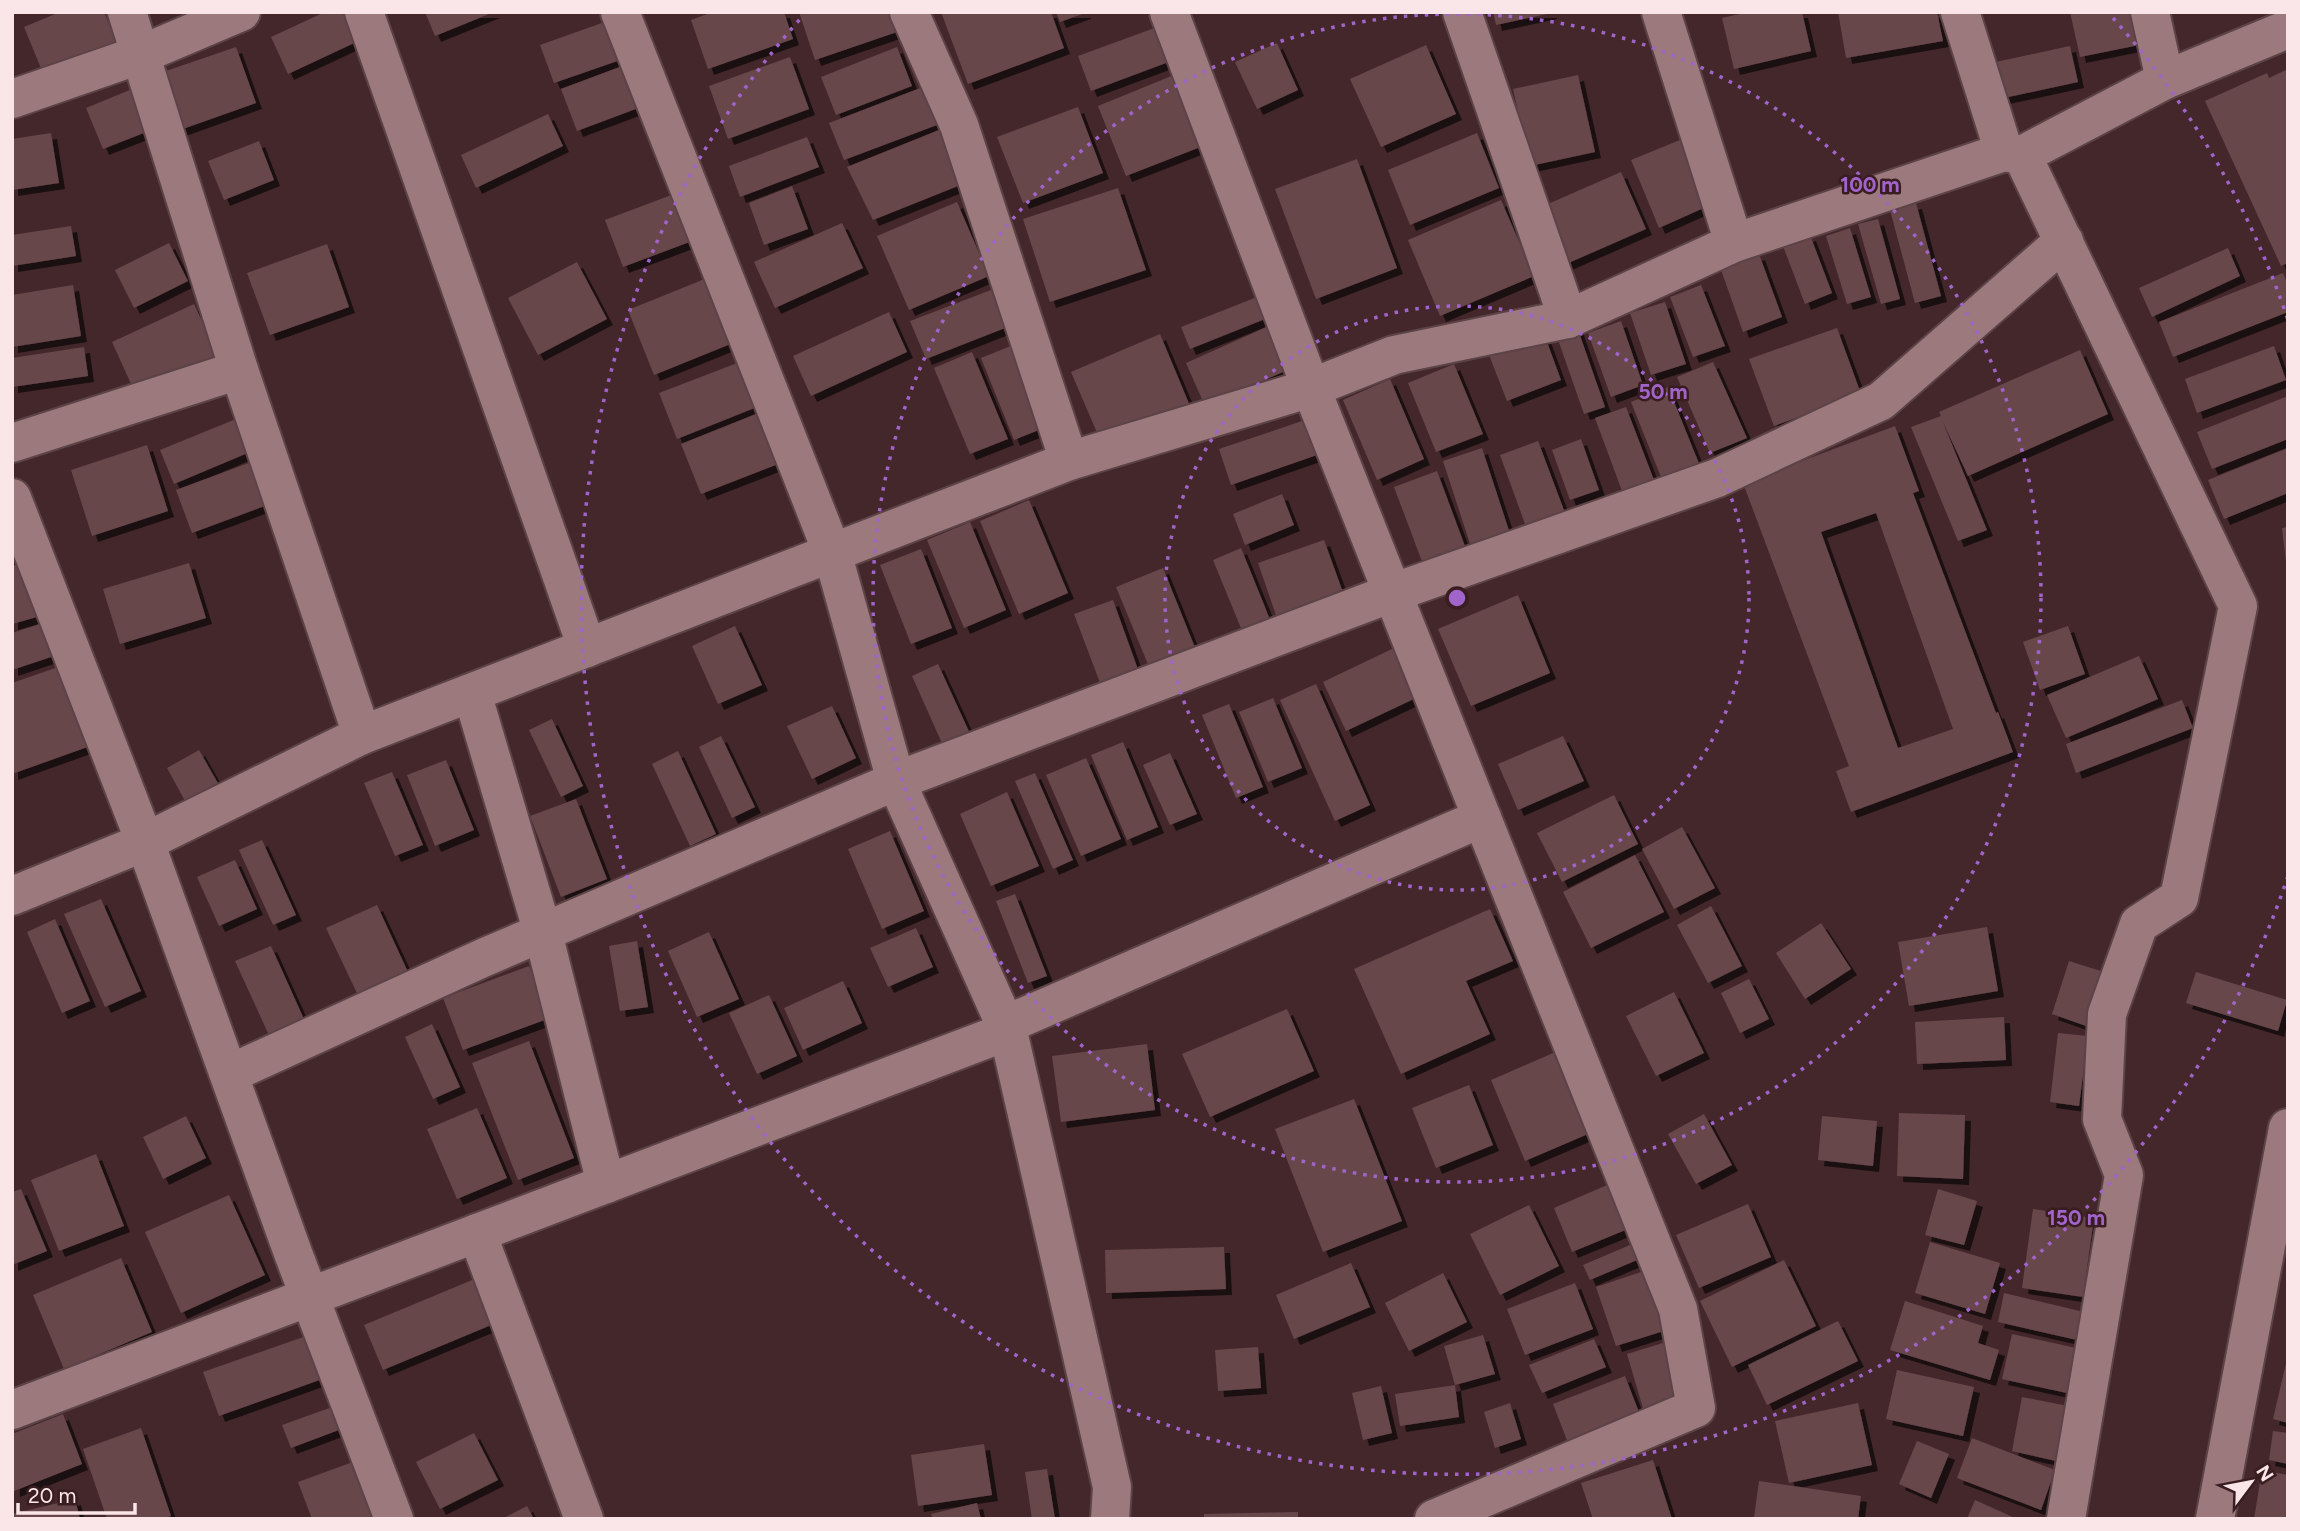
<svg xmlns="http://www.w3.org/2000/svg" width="2300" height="1531" font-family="Figtree,sans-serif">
<defs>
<filter id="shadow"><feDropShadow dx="6" dy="6" stdDeviation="0" flood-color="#0009"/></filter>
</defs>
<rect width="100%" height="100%" fill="#44272a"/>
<g fill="#67474b" fill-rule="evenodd" filter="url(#shadow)">
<polygon points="60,12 104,12 126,64 52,95 24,27"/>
<polygon points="325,12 356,12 367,37 288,74 271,37"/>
<polygon points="425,12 494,12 435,36"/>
<polygon points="713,12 784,12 793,39 708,69 691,20"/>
<polygon points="799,12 890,12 897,32 815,60"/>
<polygon points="941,12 1051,12 1064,48 968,84"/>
<polygon points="1056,12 1085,12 1085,13 1060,22"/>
<polygon points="1493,12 1551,12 1551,13 1496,25"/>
<polygon points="1748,12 1802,12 1811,51 1734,69 1722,18"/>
<polygon points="1838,12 1937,12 1943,41 1846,58"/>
<polygon points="2070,12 2138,12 2144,44 2080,57"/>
<polygon points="613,19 626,58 554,83 540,45"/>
<polygon points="1160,26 1174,60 1091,91 1078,56"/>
<polygon points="1277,43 1298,90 1257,109 1235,62"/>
<polygon points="1426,45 1456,114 1381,147 1350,79"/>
<polygon points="2070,46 2078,82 1999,99 1991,63"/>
<polygon points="236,47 256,103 180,130 160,73"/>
<polygon points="897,47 912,86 836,115 821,77"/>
<polygon points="790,57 809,109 728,139 709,86"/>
<polygon points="633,62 649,104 577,131 561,89"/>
<polygon points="2288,69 2288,263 2281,266 2205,101 2267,73 2269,78"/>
<polygon points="1174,75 1203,146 1126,176 1098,106"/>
<polygon points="1578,75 1595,152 1530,166 1513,89"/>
<polygon points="137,87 154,129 103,149 86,108"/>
<polygon points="923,87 937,125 844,160 829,123"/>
<polygon points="1078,107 1103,173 1023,203 997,137"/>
<polygon points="548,114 563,146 476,188 461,155"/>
<polygon points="939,130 968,182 873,220 847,167"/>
<polygon points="51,133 59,183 12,190 12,139"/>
<polygon points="1477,133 1499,188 1410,225 1388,170"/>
<polygon points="807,137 819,167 740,197 729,166"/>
<polygon points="1680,140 1708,206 1659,228 1631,160"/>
<polygon points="259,141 274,180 224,200 208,161"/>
<polygon points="1357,159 1397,268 1316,299 1275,189"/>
<polygon points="1621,172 1646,229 1557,268 1532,211"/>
<polygon points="792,186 808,229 764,245 749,203"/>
<polygon points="1118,188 1146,270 1050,302 1023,219"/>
<polygon points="682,191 700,238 623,267 605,220"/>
<polygon points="1501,200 1534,276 1440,316 1408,240"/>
<polygon points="957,202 989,276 909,310 877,236"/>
<polygon points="1916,203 1941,296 1915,303 1890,210"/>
<polygon points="1878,219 1900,299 1881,304 1858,224"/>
<polygon points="842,223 863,268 775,308 754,262"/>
<polygon points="71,226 76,256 12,266 12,235"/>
<polygon points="1850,228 1871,297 1847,304 1826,236"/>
<polygon points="1810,235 1832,293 1805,304 1783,246"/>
<polygon points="169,243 188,281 134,308 115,270"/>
<polygon points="327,244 349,307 270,335 247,273"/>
<polygon points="2228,248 2240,276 2152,317 2139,288"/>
<polygon points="1759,254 1782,317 1743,332 1720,267"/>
<polygon points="577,262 607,319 538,355 508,298"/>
<polygon points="2283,273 2288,285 2288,312 2173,357 2159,322"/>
<polygon points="712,276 738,341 654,375 628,310"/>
<polygon points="73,285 81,336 12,347 12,295"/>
<polygon points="1701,285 1725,346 1693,357 1670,297"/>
<polygon points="991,290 1005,328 926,359 910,321"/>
<polygon points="1257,297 1265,319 1190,349 1181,327"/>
<polygon points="1665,302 1686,364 1651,375 1630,313"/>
<polygon points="194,304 220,359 137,397 112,342"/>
<polygon points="889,312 907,352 811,396 793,356"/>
<polygon points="1621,321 1643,385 1611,397 1588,333"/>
<polygon points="1273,324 1292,368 1205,406 1186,363"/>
<polygon points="1576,324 1605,407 1584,414 1555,331"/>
<polygon points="1837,328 1861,394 1774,426 1749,359"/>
<polygon points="1160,334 1190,406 1101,442 1071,372"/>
<polygon points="1544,334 1561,380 1507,401 1489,355"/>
<polygon points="1018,343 1051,425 1014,440 981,358"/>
<polygon points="2274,346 2286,380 2197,413 2185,379"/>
<polygon points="84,347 88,376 12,387 12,358"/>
<polygon points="2080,350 2108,414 1968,476 1942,420 1987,530 1958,541 1911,427 1941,416 1939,412"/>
<polygon points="972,352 1008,439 970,454 934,368"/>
<polygon points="745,360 762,405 677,439 659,393"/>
<polygon points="1713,362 1747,438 1710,453 1677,377"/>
<polygon points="1454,364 1483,434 1436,452 1408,383"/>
<polygon points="1390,379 1424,459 1377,480 1343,400"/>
<polygon points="1668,387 1700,466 1663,482 1631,402"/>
<polygon points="2288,396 2288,439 2212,469 2197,432"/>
<polygon points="1626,407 1657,488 1625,499 1595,418"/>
<polygon points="766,410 786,461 701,494 681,444"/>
<polygon points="236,419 250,452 174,484 160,450"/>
<polygon points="1305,420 1317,455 1231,485 1219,449"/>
<path d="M1895,426L1919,491L1913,493L1996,713L1998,712L2013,752L1851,812L1836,771L1849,766L1743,483ZM1876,513L1953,729L1898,748L1821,532Z"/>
<polygon points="1581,439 1599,490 1570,500 1552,450"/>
<polygon points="1538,441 1568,521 1529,535 1500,455"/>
<polygon points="147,445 168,511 92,536 71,470"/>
<polygon points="1482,448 1513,543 1474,556 1443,461"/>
<polygon points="2288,448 2288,493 2224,519 2208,480"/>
<polygon points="254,461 270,504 192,533 176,490"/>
<polygon points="1437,471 1469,557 1426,572 1394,487"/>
<polygon points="1282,494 1294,525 1245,545 1233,514"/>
<polygon points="1029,500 1068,593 1019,614 980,521"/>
<polygon points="970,522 1006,610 964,628 927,540"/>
<polygon points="2288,527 2288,562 2286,562 2282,528"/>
<polygon points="1324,540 1345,598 1278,621 1258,563"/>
<polygon points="1241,548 1273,627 1245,638 1213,560"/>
<polygon points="921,549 952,628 911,644 880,565"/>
<polygon points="29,561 44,615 12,624 12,566"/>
<polygon points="189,563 206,618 120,644 103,589"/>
<polygon points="1163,568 1198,655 1152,674 1116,587"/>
<polygon points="1518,595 1550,673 1471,706 1438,629"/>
<polygon points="1113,600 1140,675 1102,688 1074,614"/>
<polygon points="46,622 57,655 12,670 12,633"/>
<polygon points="735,626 762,685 718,704 692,646"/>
<polygon points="2068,626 2085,674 2040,690 2023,642"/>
<polygon points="1394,648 1418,697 1346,731 1323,682"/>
<polygon points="2139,656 2158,699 2066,738 2047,695"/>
<polygon points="938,664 972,738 945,750 912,676"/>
<polygon points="64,665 93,745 12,774 12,683"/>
<polygon points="1316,684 1370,805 1335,821 1280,700"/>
<polygon points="1273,698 1302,768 1268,782 1239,712"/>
<polygon points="2182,700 2193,728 2076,773 2066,744"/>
<polygon points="1229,704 1263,787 1236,798 1202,715"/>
<polygon points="832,706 856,758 812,779 787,726"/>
<polygon points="552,719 583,786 561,797 529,730"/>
<polygon points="721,736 755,807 732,818 699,747"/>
<polygon points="1563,736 1584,781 1518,810 1498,764"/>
<polygon points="1123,742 1158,827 1127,840 1091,755"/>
<polygon points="199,750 223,792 190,810 167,768"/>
<polygon points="678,751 716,834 690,846 652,764"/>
<polygon points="1170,753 1197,814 1170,825 1143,765"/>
<polygon points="1086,758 1121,839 1081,856 1046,775"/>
<polygon points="446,760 474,830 435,846 407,775"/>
<polygon points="392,772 423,845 395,856 364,783"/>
<polygon points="1035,773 1073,860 1053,869 1015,781"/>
<polygon points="1007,792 1039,866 991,886 960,814"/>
<polygon points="1614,795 1638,844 1562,882 1537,833"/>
<polygon points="576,799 607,879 561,897 530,816"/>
<polygon points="1682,827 1715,888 1674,909 1642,849"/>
<polygon points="890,831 924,911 882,929 848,849"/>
<polygon points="262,840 296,915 273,925 239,850"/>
<polygon points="1635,855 1664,912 1591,948 1563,892"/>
<polygon points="235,860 257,909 219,926 197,877"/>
<polygon points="1015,894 1047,976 1028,983 996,901"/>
<polygon points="101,899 141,991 105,1007 64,914"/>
<polygon points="377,905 414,985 364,1008 326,928"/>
<polygon points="1711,906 1742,966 1708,983 1677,925"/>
<polygon points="1490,909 1513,961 1466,981 1490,1034 1401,1074 1354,969"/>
<polygon points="55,919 90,1001 62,1013 27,932"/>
<polygon points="1821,923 1851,969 1805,999 1776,953"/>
<polygon points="1987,927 1998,991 1909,1006 1898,942"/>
<polygon points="916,928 933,967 888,987 870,948"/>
<polygon points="709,932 739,999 697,1017 668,951"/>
<polygon points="637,941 648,1007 620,1011 609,946"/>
<polygon points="271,946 308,1028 273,1044 235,961"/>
<polygon points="2069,961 2107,973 2089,1027 2052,1014"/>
<polygon points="529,966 550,1018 463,1050 443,998"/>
<polygon points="2196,972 2287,1000 2278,1031 2186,1003"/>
<polygon points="1749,979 1769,1019 1740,1033 1721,993"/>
<polygon points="843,981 862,1023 803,1050 784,1008"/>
<polygon points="1674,992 1704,1053 1656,1076 1626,1016"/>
<polygon points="769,995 797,1056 757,1074 729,1013"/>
<polygon points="1287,1009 1314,1071 1210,1117 1182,1054"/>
<polygon points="2004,1017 2006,1060 1917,1064 1915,1022"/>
<polygon points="432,1024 460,1087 433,1099 405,1037"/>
<polygon points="2058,1033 2088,1036 2079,1106 2050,1102"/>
<polygon points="529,1041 574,1158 518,1180 472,1063"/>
<polygon points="1147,1044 1155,1110 1061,1122 1052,1056"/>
<polygon points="1560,1050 1595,1131 1525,1161 1491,1080"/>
<polygon points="1469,1085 1493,1145 1436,1168 1412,1108"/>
<polygon points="1354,1099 1402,1221 1323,1252 1275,1129"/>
<polygon points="477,1108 507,1178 457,1199 427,1129"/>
<polygon points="1899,1113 1965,1115 1963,1179 1897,1176"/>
<polygon points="1704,1114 1732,1165 1696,1184 1668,1134"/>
<polygon points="186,1116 206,1158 163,1179 143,1137"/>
<polygon points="1822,1116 1877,1121 1873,1166 1818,1160"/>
<polygon points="96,1154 124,1226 59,1251 31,1180"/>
<polygon points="1621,1179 1640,1224 1572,1252 1554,1208"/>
<polygon points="21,1189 47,1251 12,1265 12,1192"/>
<polygon points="1938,1189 1977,1201 1964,1245 1925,1235"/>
<polygon points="229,1195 265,1275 181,1313 145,1232"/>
<polygon points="1748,1204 1771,1257 1699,1288 1676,1235"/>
<polygon points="1529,1205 1559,1266 1500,1295 1470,1234"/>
<polygon points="2033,1209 2094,1218 2083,1297 2022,1288"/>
<polygon points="1637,1242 1644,1257 1590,1280 1583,1265"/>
<polygon points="1930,1242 2000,1263 1985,1314 1915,1293"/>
<polygon points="1224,1247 1226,1289 1106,1293 1105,1250"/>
<polygon points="121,1258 152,1332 64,1369 33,1295"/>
<polygon points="1784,1260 1816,1326 1732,1367 1700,1301"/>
<polygon points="1351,1263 1370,1307 1294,1339 1276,1295"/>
<polygon points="1650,1269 1670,1329 1616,1346 1596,1287"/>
<polygon points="1443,1273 1467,1322 1409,1351 1385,1303"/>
<polygon points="477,1278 496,1323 383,1370 364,1325"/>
<polygon points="1575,1283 1593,1329 1525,1355 1507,1309"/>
<polygon points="2004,1293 2084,1312 2077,1340 1998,1322"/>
<polygon points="1905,1301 1983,1326 1978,1343 1999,1350 1990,1380 1890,1350"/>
<polygon points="1838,1321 1858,1361 1767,1405 1748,1365"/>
<polygon points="2012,1334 2076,1348 2067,1393 2002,1379"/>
<polygon points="309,1335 325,1378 219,1416 203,1372"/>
<polygon points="1483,1335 1495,1374 1455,1385 1444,1346"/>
<polygon points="1594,1339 1606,1367 1542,1393 1529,1365"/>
<polygon points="1676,1339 1696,1408 1647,1422 1627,1354"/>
<polygon points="1258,1347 1261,1388 1218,1391 1215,1350"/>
<polygon points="2287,1359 2288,1359 2288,1423 2273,1419"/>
<polygon points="1897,1370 1974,1387 1963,1436 1886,1419"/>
<polygon points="1625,1376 1642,1420 1570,1448 1553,1404"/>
<polygon points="1455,1385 1459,1417 1400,1426 1395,1394"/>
<polygon points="1381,1386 1392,1433 1363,1440 1352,1393"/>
<polygon points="2022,1397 2068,1406 2056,1461 2012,1451"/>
<polygon points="1510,1403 1521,1439 1495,1448 1484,1412"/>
<polygon points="1858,1403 1872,1465 1789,1483 1775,1421"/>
<polygon points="335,1406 344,1428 291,1448 282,1425"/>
<polygon points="63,1414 82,1464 14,1491 12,1434"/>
<polygon points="141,1428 171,1516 164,1519 107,1519 83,1449"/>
<polygon points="2273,1431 2288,1433 2288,1464 2269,1460"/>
<polygon points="474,1433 498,1480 440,1509 416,1462"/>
<polygon points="1972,1438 2055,1470 2041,1510 1957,1478"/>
<polygon points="1917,1441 1949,1454 1931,1498 1899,1484"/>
<polygon points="984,1444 992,1495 918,1506 911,1455"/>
<polygon points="364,1458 382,1519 312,1519 298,1482"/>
<polygon points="1653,1460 1672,1519 1593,1519 1581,1483"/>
<polygon points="1047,1469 1055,1519 1032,1519 1025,1472"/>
<polygon points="2262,1470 2288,1475 2288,1519 2254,1519"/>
<polygon points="1759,1481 1861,1496 1858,1519 1754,1518"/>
<polygon points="75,1499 80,1519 12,1519 12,1514"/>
<polygon points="1975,1500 2017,1519 1967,1519"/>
<polygon points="977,1503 981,1519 933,1519 931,1514"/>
<polygon points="527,1506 534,1519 502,1519"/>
<polygon points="1298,1512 1298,1519 1204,1519 1204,1514"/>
</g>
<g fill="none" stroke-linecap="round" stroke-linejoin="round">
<defs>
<g id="minor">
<polyline points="127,12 239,370 362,735"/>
<polyline points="364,12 587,648"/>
<polyline points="620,12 832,552 896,781 1008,1031 1112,1487 1110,1519"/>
<polyline points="909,12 959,125 1069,461"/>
<polyline points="1462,12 1568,319"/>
<polyline points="1661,12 1734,243"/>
<polyline points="1960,12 2004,152"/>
<polyline points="2150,12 2165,80"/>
<polyline points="12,99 142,54 241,12"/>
<polyline points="2022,155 2238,606 2179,898 2139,924 2107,1014 2102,1119 2124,1175 2066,1519"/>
<polyline points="12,443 239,370"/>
<polyline points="12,498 145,842 293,1253 394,1519"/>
<polyline points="472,693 543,933 606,1184"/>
<polyline points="12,896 145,842 362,735 1069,461 1311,388 1394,355 1568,319 1734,243 2004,152 2022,155 2165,80 2288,29"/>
<polyline points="229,1074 485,957 896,781 1392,593 1717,478 1881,401 2064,241"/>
<polyline points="477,1233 584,1519"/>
<path d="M12,1410C345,1286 676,1157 1008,1031L1014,1021L1482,818L1311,388L1169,12"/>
<polyline points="1434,1519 1696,1408 1678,1309 1482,818"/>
<polyline points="2215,1519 2288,1128"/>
</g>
</defs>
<use href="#minor" stroke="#5b4346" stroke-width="42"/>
<use href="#minor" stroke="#9b797c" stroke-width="38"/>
</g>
<g fill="none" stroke="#a164cb" stroke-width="3.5" stroke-dasharray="3.5 7">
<circle cx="1457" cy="598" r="292"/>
<circle cx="1457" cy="598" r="584"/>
<path d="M2288 876A876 876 0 1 1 801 18M2113 18A876 876 0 0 1 2288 320"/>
</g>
<circle cx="1457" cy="598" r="10" fill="#a164cb" stroke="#391d20" stroke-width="3.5"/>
<g font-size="21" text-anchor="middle" font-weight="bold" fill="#a164cb" stroke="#391d20" stroke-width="5" stroke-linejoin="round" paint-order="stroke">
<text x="1870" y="192">100 m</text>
<text x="1663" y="399">50 m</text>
<text x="2076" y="1225">150 m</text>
</g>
<rect width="2300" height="1531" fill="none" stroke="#fae6e8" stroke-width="28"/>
<g transform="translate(2251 1482) rotate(58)" stroke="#391d20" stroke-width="5" paint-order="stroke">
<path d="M0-5L12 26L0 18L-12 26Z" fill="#fae6e8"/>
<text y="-10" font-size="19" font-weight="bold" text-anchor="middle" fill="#fae6e8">N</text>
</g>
<path d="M18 1503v10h117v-10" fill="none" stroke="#fae6e8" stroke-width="3.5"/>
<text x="28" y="1503" font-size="21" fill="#fae6e8" stroke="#391d20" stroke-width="5" paint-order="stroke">20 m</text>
</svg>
